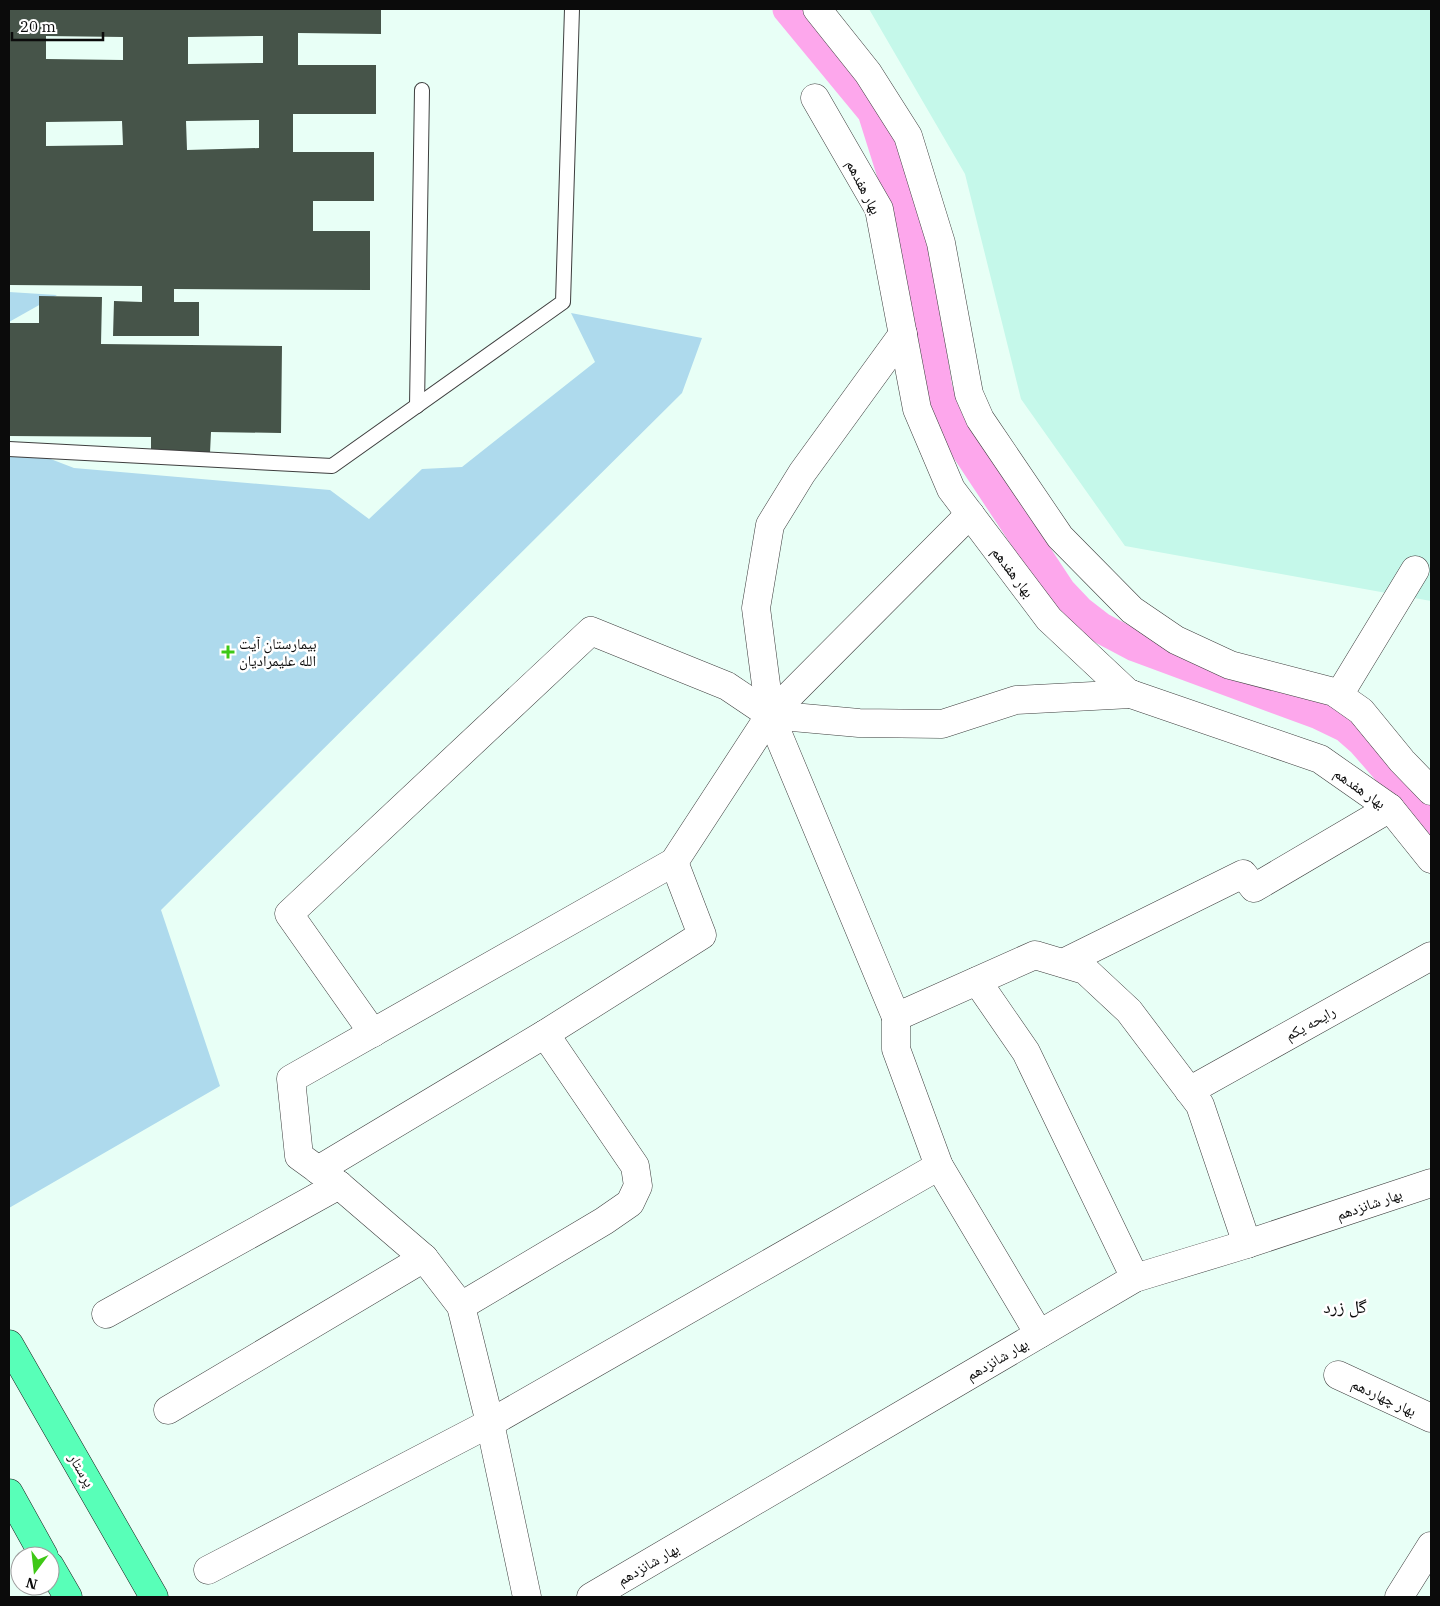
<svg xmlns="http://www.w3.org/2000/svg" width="1440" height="1606" font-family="'IBM Plex Serif','Noto Naskh Arabic',serif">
<rect width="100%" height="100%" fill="#e8fff6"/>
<polygon fill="#c5f8ea" points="869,9 1431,9 1431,601 1125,546 1021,399 965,174"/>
<g fill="#aedaed">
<polygon points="9,292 57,295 9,322"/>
<polygon points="571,313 702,338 682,393 161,910 220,1086 9,1208 9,443 74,468 330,490 369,519 422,469 462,467 595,362"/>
</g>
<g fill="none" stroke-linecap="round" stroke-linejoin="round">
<polyline stroke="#fda7ec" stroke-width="31" points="788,9 873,112 914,242 937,389 949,423 1061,592 1079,611 1101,628 1135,646 1319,714 1346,727 1362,741 1431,820"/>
</g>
<g fill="#465449" fill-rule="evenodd">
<path d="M9,9H381V34L298,33V65H376V114H293V152H374V201H313V231H370V290L174,289V302H199V336H113L114,301L142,302V286L9,285ZM46,36L123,37V60L46,59ZM263,36V63L188,64V37ZM259,120V148L187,150L186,121ZM122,121L123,145L46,146V122Z"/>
<polygon points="39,296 102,297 101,344 282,346 281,433 211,432 210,453 151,452 151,437 9,436 9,323 39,323"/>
</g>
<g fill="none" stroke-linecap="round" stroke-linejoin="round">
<defs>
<g id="service">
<polyline points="417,406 422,90"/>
<polyline points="9,449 332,466 563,302 572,9"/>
</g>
<g id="minor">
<polyline points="817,9 868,73 908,136 941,243 969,394 980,419 1060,537 1132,610 1176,640 1230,665 1334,692 1361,711 1402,761 1431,791"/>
<polyline points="815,98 879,209 917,409 951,489 1049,619 1128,693 1320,759 1390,808 1431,859"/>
<polyline points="903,334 802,473 770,525 756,608 770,715 896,1017 1035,955 1085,970 1129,1011 1200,1105 1247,1244"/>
<polyline points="1339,695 1415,570"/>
<polyline points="1063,963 1243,874 1254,888 1390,808"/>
<polyline points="977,981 1026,1052 1135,1278"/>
<polyline points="896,1017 896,1049 939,1166 1039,1334"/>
<polyline points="373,1033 289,914 591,631 727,686 770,715 859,723 942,724 1016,700 1131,694"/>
<polyline points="1189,1091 1431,956"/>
<polyline points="318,1170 545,1034 702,935 674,862"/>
<polyline points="461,1306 604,1221 630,1203 638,1186 635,1166 545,1034"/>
<polyline points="106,1314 339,1185"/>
<polyline points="1338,1375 1431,1418"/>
<polyline points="168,1410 424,1258"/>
<polyline points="208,1570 490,1423 939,1166"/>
<polyline points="527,1597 490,1423 461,1306 424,1258 339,1185 299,1156 291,1079 674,862 770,715 970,514"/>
<polyline points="591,1597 1135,1278 1247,1244 1431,1183"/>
</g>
<polyline id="tertiary" points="1399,1597 1431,1546"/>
<g id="primary">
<polyline points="9,1344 154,1597"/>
<polyline points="9,1493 44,1556"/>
<polyline points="50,1566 68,1597"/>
</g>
</defs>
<use href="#service" stroke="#3e3e3e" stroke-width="16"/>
<use href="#minor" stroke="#3e3e3e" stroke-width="29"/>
<use href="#tertiary" stroke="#3e3e3e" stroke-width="29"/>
<use href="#primary" stroke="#1c1c1c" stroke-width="29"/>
<use href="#service" stroke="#fff" stroke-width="14"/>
<use href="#minor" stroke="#fff" stroke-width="28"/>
<use href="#tertiary" stroke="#fff" stroke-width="28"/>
<use href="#primary" stroke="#58ffb8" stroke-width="28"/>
</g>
<path fill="#3ec816" stroke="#fff" stroke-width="2" d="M225.5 644.5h5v5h5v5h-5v5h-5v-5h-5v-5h5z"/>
<g text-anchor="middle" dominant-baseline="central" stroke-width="5" stroke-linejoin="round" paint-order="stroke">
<g font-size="15" fill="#0b0b0b" stroke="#fff">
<text transform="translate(864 187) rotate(63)">بهار هفدهم</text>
<text transform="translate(1013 572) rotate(53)">بهار هفدهم</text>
<text transform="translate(1360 788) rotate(35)">بهار هفدهم</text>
<text transform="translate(1310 1023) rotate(-29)">رایحه یکم</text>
<text transform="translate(1369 1204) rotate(-19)">بهار شانزدهم</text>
<text transform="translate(997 1359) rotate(-30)">بهار شانزدهم</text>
<text transform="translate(1384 1397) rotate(25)">بهار چهاردهم</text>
<text transform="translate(82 1470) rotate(60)">پرستار</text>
<text transform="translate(648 1564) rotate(-30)">بهار شانزدهم</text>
</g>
<g font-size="15" fill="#0b0b0b" stroke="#fff" text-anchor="start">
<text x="239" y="643">بیمارستان آیت<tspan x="239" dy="17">الله علیمرادیان</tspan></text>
</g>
<g font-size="18" fill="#0b0b0b" stroke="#fff">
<text x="1345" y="1306">گل زرد</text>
</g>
</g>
<rect width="1440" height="1606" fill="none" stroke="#0b0b0b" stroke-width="20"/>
<g transform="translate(35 1571) rotate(195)"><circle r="24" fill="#ffffff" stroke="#9d9d9d"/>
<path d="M0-4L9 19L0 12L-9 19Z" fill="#3ec816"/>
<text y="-8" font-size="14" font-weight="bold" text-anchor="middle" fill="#0b0b0b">N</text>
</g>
<path d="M12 32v8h91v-8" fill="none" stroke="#0b0b0b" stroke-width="2.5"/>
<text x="20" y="32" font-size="15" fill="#0b0b0b" stroke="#ffffff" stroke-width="4" paint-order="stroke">20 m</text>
</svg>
